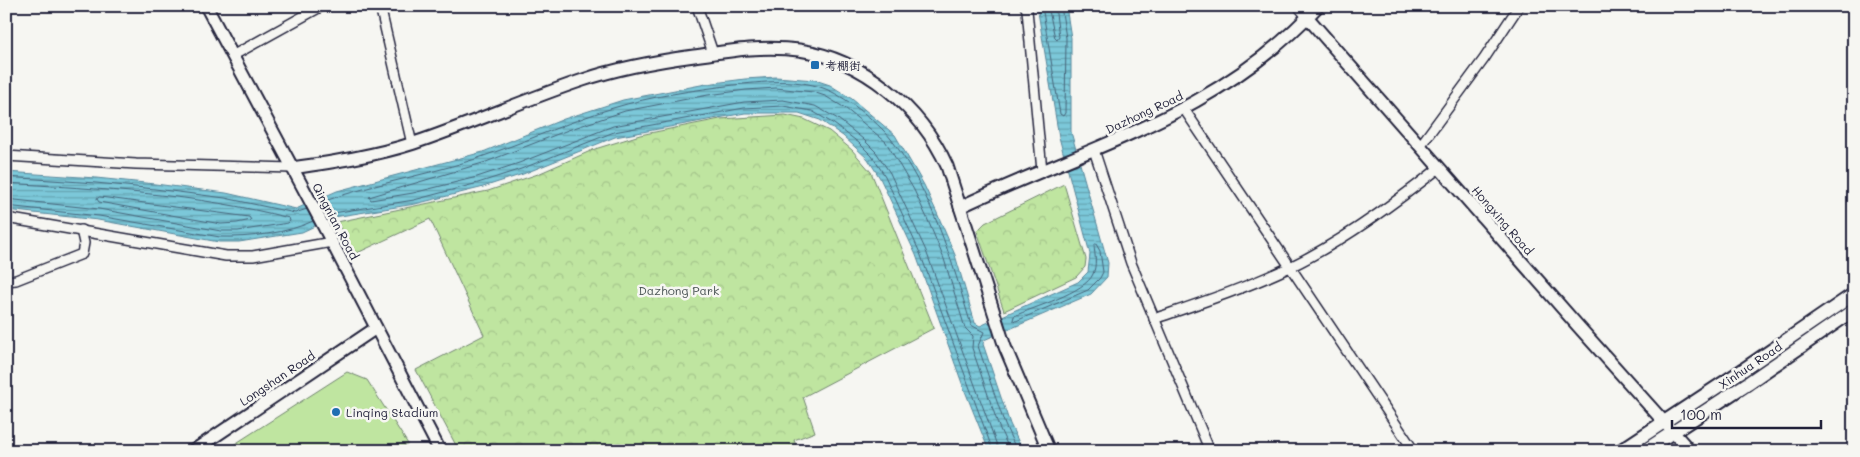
<svg xmlns="http://www.w3.org/2000/svg" width="1860" height="457" font-family="Mali,'LXGW WenKai TC',sans-serif">
<defs>
<pattern id="park-crowns" width="20" height="18" patternUnits="userSpaceOnUse" patternTransform="scale(1.25)"><rect width="20" height="18" fill="#bfe5a0"/><path d="M2 6a3 3 0 1 1 6 0M12 15a3 3 0 1 1 6 0" fill="none" stroke="#a4c48b"/></pattern>
<pattern id="water-rules" width="6" height="5" patternUnits="userSpaceOnUse" patternTransform="scale(1.25)"><rect width="6" height="5" fill="#7bc8d9"/><path d="M0 2.5h6" fill="none" stroke="#64a2b1"/></pattern>
</defs>
<rect width="100%" height="100%" fill="#f6f6f2"/>
<filter id="ink" filterUnits="userSpaceOnUse"><feTurbulence type="fractalNoise" baseFrequency=".02" numOctaves="2"/><feDisplacementMap in="SourceGraphic" scale="10" xChannelSelector="R" yChannelSelector="G"/><feConvolveMatrix kernelMatrix="1 2 1 2 8 2 1 2 1" color-interpolation-filters="sRGB"/></filter>
<g filter="url(#ink)">
<polygon fill="#bfe5a0" stroke="#70846e" points="347,372 367,380 408,444 404,446 406,451 224,451"/>
<g fill="url(#park-crowns)" stroke="#70846e">
<polygon points="785,115 804,119 829,131 852,150 871,172 934,328 803,397 815,432 794,440 798,451 459,451 416,370 484,335 430,219 355,254 337,222 488,191 538,174 595,149 640,135 720,119"/>
<polygon points="1064,184 1086,259 1085,267 1076,277 1004,311 977,231 985,223"/>
</g>
<polygon fill="url(#water-rules)" stroke="#57869a" points="1037,6 1066,6 1071,38 1071,132 1108,263 1107,277 1091,294 984,340 983,344 1010,424 1023,451 989,451 963,386 916,255 880,178 868,159 843,136 820,120 799,113 745,113 615,137 523,174 480,188 415,204 334,217 302,232 239,242 219,242 98,220 6,210 6,172 96,178 155,184 226,193 296,209 337,191 483,152 564,119 623,100 706,84 745,79 776,77 815,80 830,85 852,99 895,135 924,185 937,213 955,255 975,323 980,326 1078,282 1088,272 1090,254 1059,137"/>
<g fill="none" stroke-linecap="round" stroke-linejoin="round">
<g stroke="#46647a" stroke-width="1">
<polyline points="1042,6 1060,114 1063,116 1065,113 1066,38 1061,6"/>
<polyline points="1048,6 1055,38 1057,40 1059,37 1055,6"/>
<polyline points="6,177 96,183 155,189 225,198 295,213 307,209"/>
<path d="M6,183C100,189 197,194 289,218L290,221L288,223L238,231H221L99,209L6,199"/>
<polygon points="100,197 249,217 251,220 237,223 221,224 99,202 97,199"/>
<path d="M319,203C376,182 438,174 495,152C535,138 573,120 613,108C652,96 694,90 734,85C762,82 795,78 823,88C843,95 877,121 891,139C932,192 952,261 971,325L984,332L978,346L1005,425L1017,451"/>
<path d="M6,206L99,216L220,237C248,238 289,233 313,221"/>
<polyline points="326,216 333,213 414,200 478,183 521,169 614,132 744,108 783,106 812,111 834,124 859,143 872,156 885,176 920,253 993,451"/>
<path d="M1096,244L1100,251L1103,272L1100,278L1088,290L1016,321L1013,320L1014,316C1032,308 1086,292 1093,274C1097,265 1095,255 1094,246Z"/>
<polyline points="999,451 926,251 890,173 876,152 863,139 838,119 815,106 783,100 744,102 613,126 519,163 477,177 413,193 371,200 369,197 486,162 568,130 625,111 708,95 746,90 776,88 813,92 825,96 845,108 886,142 914,190 927,218 944,259 965,328 973,336 972,348 999,427 1010,451"/>
</g>
<defs>
<g id="minor">
<polyline points="380,6 412,144"/>
<polyline points="697,6 713,53"/>
<polyline points="1025,6 1027,10 1042,171"/>
<polyline points="1298,6 1308,18"/>
<polyline points="232,56 322,6"/>
<polyline points="1184,109 1414,451"/>
<polyline points="1420,146 1484,59 1519,6"/>
<polyline points="1094,150 1131,263 1210,451"/>
<polyline points="6,156 136,164 292,168"/>
<polyline points="6,218 226,256 253,256 332,242"/>
<polyline points="6,281 16,280 82,254 84,243 81,230"/>
<path d="M1154,319C1200,303 1246,288 1290,267C1340,243 1395,203 1439,168"/>
</g>
<g id="tertiary">
<polyline points="206,6 324,227 440,451"/>
<polyline points="1308,18 1578,326 1690,451"/>
<path d="M292,168C333,162 374,156 414,143C471,124 526,99 583,80C618,68 657,61 694,56C728,51 764,45 799,50C863,59 921,108 947,166L1005,347L1049,451"/>
<path d="M960,207C1090,145 1216,117 1318,6"/>
<polyline points="193,451 376,328"/>
</g>
<g id="secondary">
<polyline points="1620,451 1740,372 1854,294"/>
<polyline points="1644,451 1748,383 1854,310"/>
</g>
</defs>
<use href="#minor" stroke="#22223b" stroke-width="12"/>
<use href="#tertiary" stroke="#22223b" stroke-width="15"/>
<use href="#secondary" stroke="#22223b" stroke-width="16"/>
<use href="#minor" stroke="#f6f6f2" stroke-width="9"/>
<use href="#tertiary" stroke="#f6f6f2" stroke-width="11"/>
<use href="#secondary" stroke="#f6f6f2" stroke-width="12"/>
</g>
</g>
<g fill="#1f6fb2" stroke="#f6f6f2" stroke-width="2">
<rect x="810" y="60" width="10" height="10" rx="2.5"/>
<circle cx="336" cy="412" r="5"/>
</g>
<g text-anchor="middle" dominant-baseline="central" stroke-width="5" stroke-linejoin="round" paint-order="stroke">
<g font-size="12" fill="#22223b" stroke="#f6f6f2" text-anchor="start">
<text x="825" y="65">考棚街</text>
<text x="346" y="412">Linqing Stadium</text>
</g>
<g font-size="12" fill="#22223b" stroke="#f6f6f2">
<text transform="translate(1144 112) rotate(-25)">Dazhong Road</text>
<text transform="translate(1503 220) rotate(49)">Hongxing Road</text>
<text transform="translate(336 221) rotate(62)">Qingnian Road</text>
<text transform="translate(1750 365) rotate(-34)">Xinhua Road</text>
<text transform="translate(277 378) rotate(-34)">Longshan Road</text>
</g>
<g font-size="12" fill="#495354" stroke="#f6f6f2">
<text x="679" y="290">Dazhong Park</text>
</g>
</g>
<rect width="1860" height="457" fill="none" stroke="#f6f6f2" stroke-width="25"/>
<rect x="12" y="12" width="1835" height="432" fill="none" stroke="#22223b" stroke-width="2" filter="url(#ink)"/>
<path d="M1672 420v8h149v-8" fill="none" stroke="#22223b" stroke-width="2.5"/>
<text x="1680" y="420" font-size="15" fill="#22223b" stroke="#f6f6f2" stroke-width="4" paint-order="stroke">100 m</text>
</svg>
